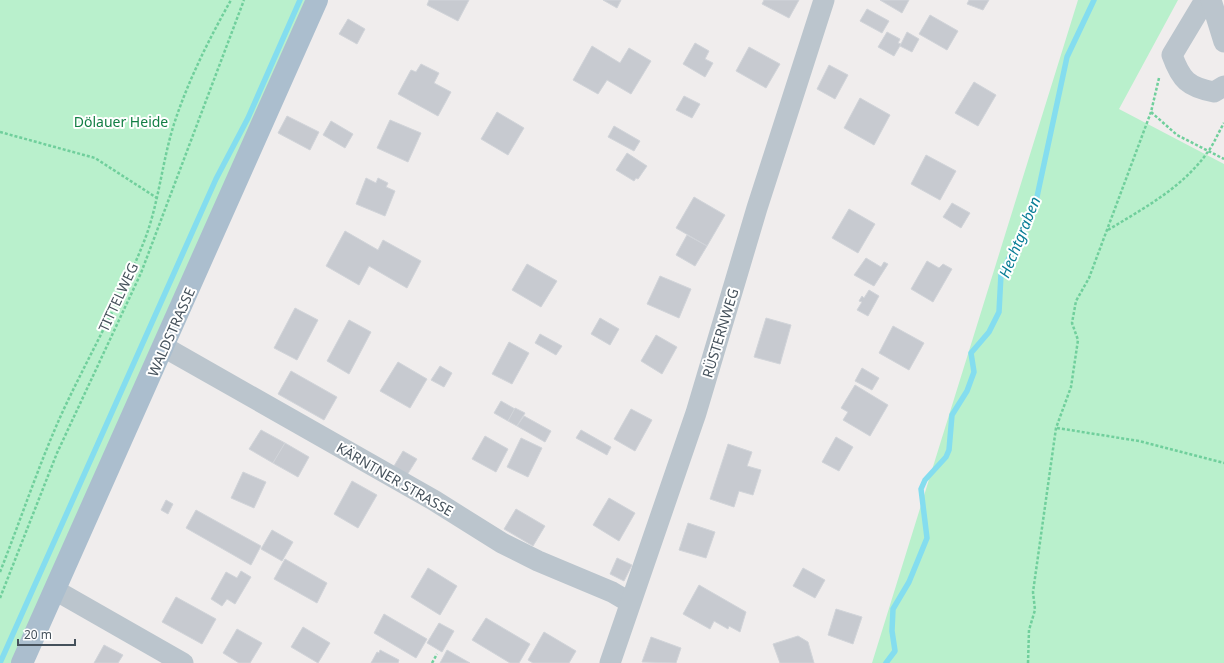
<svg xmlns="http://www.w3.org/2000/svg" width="1224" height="663" font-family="'Noto Sans',sans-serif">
<rect width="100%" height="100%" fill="#f0eded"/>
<g fill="#b9f0cc">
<polygon points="0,0 308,0 13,663 0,663"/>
<polygon points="1078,0 1178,0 1119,109 1224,164 1224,663 872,663"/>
</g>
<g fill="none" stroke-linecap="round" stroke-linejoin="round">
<g stroke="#84ddef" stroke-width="5.5">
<polyline points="0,663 216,179 248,118 300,0"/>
<polyline points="886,663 895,651 892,631 893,609 909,582 927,538 921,489 925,480 946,457 949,450 952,415 967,391 974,372 971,353 989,332 999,312 1001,274 1035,206 1067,57 1094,0"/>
</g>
</g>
<g fill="#c7cad0" stroke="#d1d4d9">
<polygon points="429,0 469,0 458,21 427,5"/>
<polygon points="603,0 621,0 617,8"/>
<polygon points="764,0 799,0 789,18 762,4"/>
<polygon points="880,0 909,0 902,13"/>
<polygon points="969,0 989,0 983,10 967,4"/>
<polygon points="867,9 889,21 882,33 860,21"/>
<polygon points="930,15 958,31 947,50 919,34"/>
<polygon points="348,19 365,29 357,44 339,34"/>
<polygon points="887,32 900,39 898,43 901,44 894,56 878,47"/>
<polygon points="907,32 919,39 912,52 900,46"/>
<polygon points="695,43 709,51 705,59 713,63 705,77 683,64"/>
<polygon points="592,46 620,63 629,48 651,61 631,94 607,80 598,94 573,80"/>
<polygon points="749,47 780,64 766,88 736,71"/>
<polygon points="421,64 439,73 434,83 451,92 438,116 398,94 411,70 416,72"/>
<polygon points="829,65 848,75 835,99 817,89"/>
<polygon points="974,82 996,95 978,126 955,113"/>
<polygon points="684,96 700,104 692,118 676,110"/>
<polygon points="860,98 890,115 874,145 844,128"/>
<polygon points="497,112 524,128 508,155 481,139"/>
<polygon points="287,116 319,132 310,150 278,133"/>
<polygon points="390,120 421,133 408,162 377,148"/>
<polygon points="331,121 353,134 345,148 323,135"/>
<polygon points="614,126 640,141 634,151 608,137"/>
<polygon points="627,153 647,166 638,179 636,178 634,181 616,170"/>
<polygon points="926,155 956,171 940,200 911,184"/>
<polygon points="366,178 376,183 378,178 388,183 386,187 395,191 385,216 356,204"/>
<polygon points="694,197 725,215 707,246 676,228"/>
<polygon points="952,203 970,213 961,228 943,217"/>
<polygon points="849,209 875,224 858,253 832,238"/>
<polygon points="345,231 378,250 383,240 421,261 407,288 369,266 359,285 326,266"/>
<polygon points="687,235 707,246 695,266 676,255"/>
<polygon points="866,258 881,267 884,262 888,264 874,286 854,275"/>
<polygon points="927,261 939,268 943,264 952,269 933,302 911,289"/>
<polygon points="527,264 557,281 541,307 512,290"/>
<polygon points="660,276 691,289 679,318 647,304"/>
<polygon points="869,290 879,296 868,316 857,310 862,302 859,301 862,296 864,298"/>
<polygon points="295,308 318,320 297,360 274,348"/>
<polygon points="600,318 619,329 610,345 591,334"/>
<polygon points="766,318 791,325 780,364 754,357"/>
<polygon points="349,320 371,332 349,374 327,361"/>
<polygon points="893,326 924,343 909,370 879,353"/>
<polygon points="540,334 562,346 556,355 535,343"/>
<polygon points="656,335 677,347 662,374 641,361"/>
<polygon points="509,342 529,353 512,384 492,374"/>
<polygon points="398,362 427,379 410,408 380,391"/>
<polygon points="440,366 452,373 444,387 431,380"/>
<polygon points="862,368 879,378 872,390 855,381"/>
<polygon points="291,371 337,397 324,420 278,394"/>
<polygon points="855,385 888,405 870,436 843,420 848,412 841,408"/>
<polygon points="501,401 515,409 508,421 494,413"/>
<polygon points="515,408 525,413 517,426 508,421"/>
<polygon points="631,409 652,420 635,451 614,439"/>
<polygon points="524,416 551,431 545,442 517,426"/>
<polygon points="261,430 285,443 273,463 249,449"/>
<polygon points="581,430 611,447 607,455 576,438"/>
<polygon points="485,436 508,449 496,472 472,459"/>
<polygon points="836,437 853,447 839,471 822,462"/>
<polygon points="521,438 542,448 528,477 507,467"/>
<polygon points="285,443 309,457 298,477 273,463"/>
<polygon points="728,444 752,452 747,466 761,470 753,495 739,491 734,507 710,499"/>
<polygon points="403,451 417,459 407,475 394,466"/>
<polygon points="243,472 266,482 254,508 231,498"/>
<polygon points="352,481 377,495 358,528 334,514"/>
<polygon points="609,498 635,513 619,541 593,525"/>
<polygon points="166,500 173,504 168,514 161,510"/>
<polygon points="516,509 545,526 533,546 504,529"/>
<polygon points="196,510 261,546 251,565 186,528"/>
<polygon points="688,523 715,532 706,558 679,550"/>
<polygon points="272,530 293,542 282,561 261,549"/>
<polygon points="617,558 632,565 624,581 610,574"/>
<polygon points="285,559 327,583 317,603 274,579"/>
<polygon points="428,568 457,586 440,615 411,597"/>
<polygon points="803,568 825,580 815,598 793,586"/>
<polygon points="241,571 251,577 235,604 227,599 222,606 211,599 226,572 237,578"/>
<polygon points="699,585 746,612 740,632 729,626 728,629 714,621 710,629 683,614"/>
<polygon points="176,597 216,619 202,644 162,622"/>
<polygon points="836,609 862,617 853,644 828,635"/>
<polygon points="384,614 427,639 416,658 374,633"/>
<polygon points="486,618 530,644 519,663 510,663 472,640"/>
<polygon points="439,623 454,631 442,652 427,643"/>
<polygon points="303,627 330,643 318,663 291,647"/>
<polygon points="237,629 262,643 250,663 239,663 223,653"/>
<polygon points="544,632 576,651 569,663 533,663 528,660"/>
<polygon points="798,636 808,642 814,663 780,663 773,644"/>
<polygon points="651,637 681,648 676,663 642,662"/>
<polygon points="104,645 123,655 118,663 94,663"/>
<polygon points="380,650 399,660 398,663 371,663 377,652 379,653"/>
<polygon points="447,650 470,663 440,663"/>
</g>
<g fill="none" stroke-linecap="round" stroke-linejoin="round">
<g stroke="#70cf9c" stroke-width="2.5" stroke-dasharray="3 2" stroke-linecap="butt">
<polyline points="1159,78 1151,112 1177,135 1224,159"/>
<polyline points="0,132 95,158 157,198"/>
<path d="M1108,230C1144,208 1182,188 1207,153C1214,144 1218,133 1224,123"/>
<polyline points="1057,428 1139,441 1224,463"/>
<path d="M0,572C21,519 39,464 62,413C89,355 122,298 145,239C159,202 162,162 174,124C188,81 209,39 231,0"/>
<polyline points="0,598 57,453 141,273 244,0"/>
<polyline points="432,663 437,654"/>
<polyline points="1028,663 1029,630 1035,610 1033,592 1056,428 1071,387 1078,340 1072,323 1076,301 1089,278 1151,112"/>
</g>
<g stroke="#bbc5cd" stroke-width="21">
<path d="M1205,0L1172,55C1181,80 1188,87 1214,92L1224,86"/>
<polyline points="1211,0 1224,42"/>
<polyline points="164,347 435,501 502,543 538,561 612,592 629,602"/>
<polyline points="55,590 183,663"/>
<polyline points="610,663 696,413 757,208 824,0"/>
</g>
<polyline stroke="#abbece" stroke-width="22" points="22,663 317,0"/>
</g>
<g text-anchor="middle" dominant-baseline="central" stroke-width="4" stroke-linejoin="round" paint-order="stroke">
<g font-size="14" fill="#137f45" stroke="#fff">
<text x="121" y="121">Dölauer Heide</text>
</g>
<g font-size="14" fill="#45515b" stroke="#fff">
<text transform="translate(118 297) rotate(-65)">TITTELWEG</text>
<text transform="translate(171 332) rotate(-66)">WALDSTRASSE</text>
<text transform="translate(720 333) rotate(-73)">RÜSTERNWEG</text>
<text transform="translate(395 479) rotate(30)">KÄRNTNER STRASSE</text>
</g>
<g font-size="15" font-style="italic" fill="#087d96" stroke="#fff">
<text transform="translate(1019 237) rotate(-68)">Hechtgraben</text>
</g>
</g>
<path d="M18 639v6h57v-6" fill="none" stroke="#45515b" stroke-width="2"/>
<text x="24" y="639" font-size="12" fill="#45515b" stroke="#ffffff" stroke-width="3" paint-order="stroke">20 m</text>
</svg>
